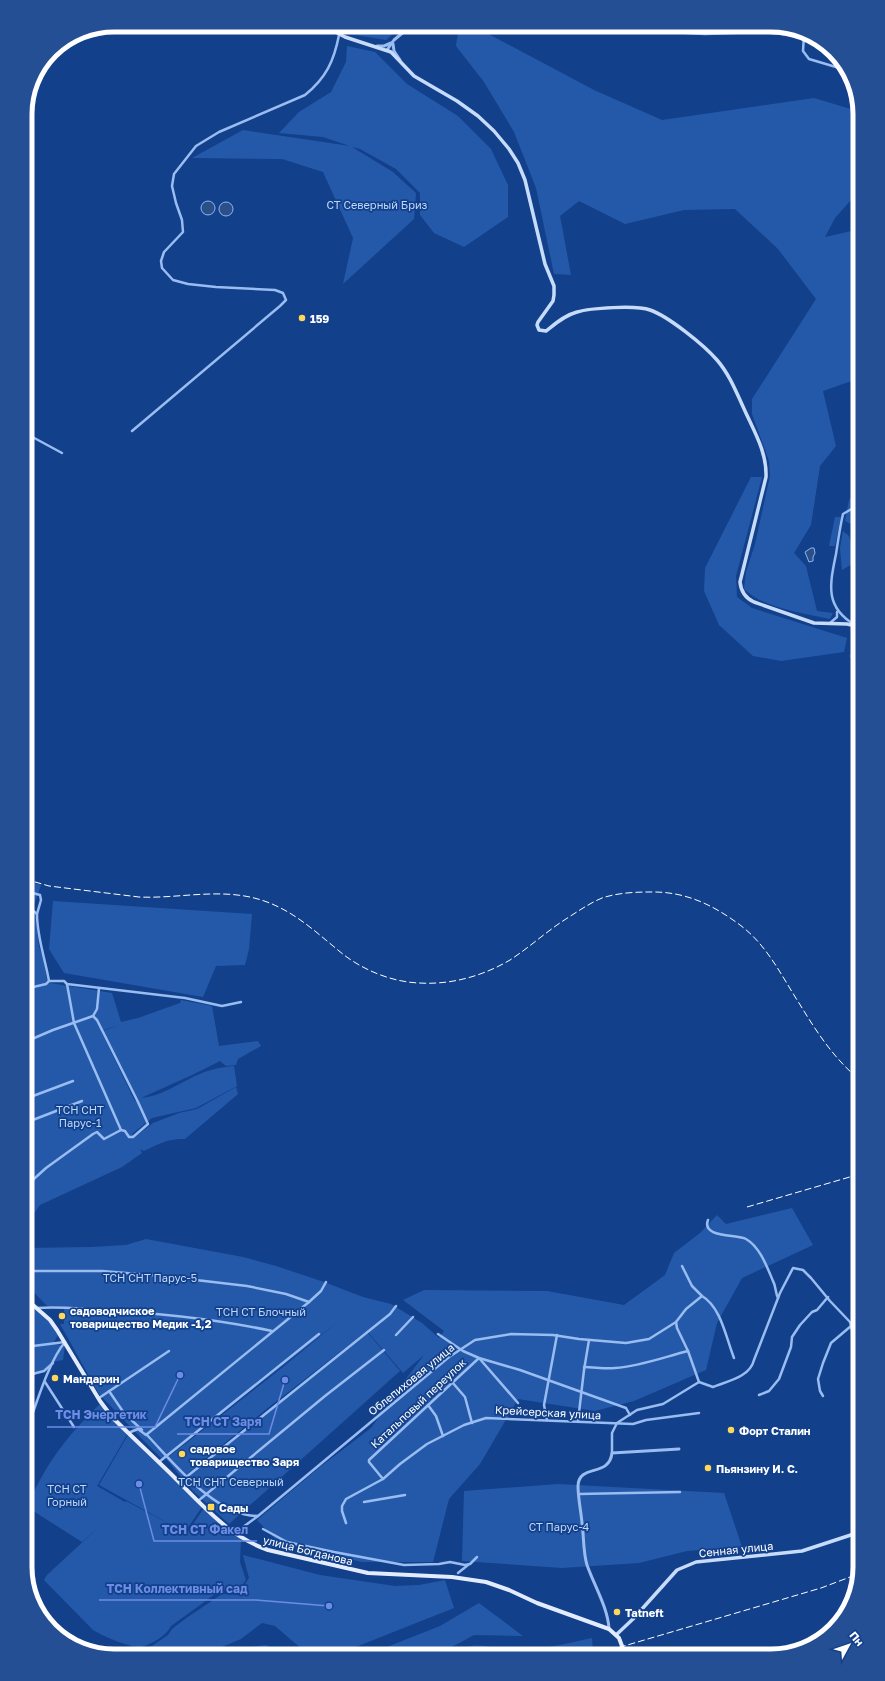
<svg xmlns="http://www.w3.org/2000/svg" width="885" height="1681" font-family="'Golos Text',sans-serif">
<rect width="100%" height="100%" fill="#12408b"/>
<g fill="#2459aa" fill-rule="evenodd">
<polygon points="328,25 403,25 386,40 343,33"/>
<path d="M481,30L594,90L662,120L814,98L854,110L860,119V190L835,218L825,237L860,229V378L823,391L836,446L820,466L811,525L794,553L806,566L817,611L833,613L830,619C804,613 763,608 744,589L746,572L755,544L770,476L769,461L752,414V399L816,299L778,249L735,209L684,210L625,224L579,201L560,216L571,275L554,274L536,188L514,132L484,82L456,46L458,32Z"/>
<polygon points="347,46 375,52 407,84 458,116 491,149 508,185 508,217 464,247 434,233 420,215 420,193 396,169 360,149 352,147 393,172 416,193 414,219 343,284 353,238 323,172 282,159 192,158 243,130 350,146 323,137 279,133 299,112 331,92 346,62"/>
<polygon points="751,477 762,477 736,576 737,597 752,608 847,638 844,652 781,661 753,656 719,625 704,591 705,568"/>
<polygon points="860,486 860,526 855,526 845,521 849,500"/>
<polygon points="835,517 841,517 835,546 829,546"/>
<polygon points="843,531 849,536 857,561 842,570 840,548"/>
<polygon points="859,647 860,648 860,668 849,656"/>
<polygon points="25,880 41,885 33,908 25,907"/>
<polygon points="53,901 252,914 249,949 245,965 216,966 203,997 64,973 49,949"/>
<polygon points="25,909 31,910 35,914 39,946 44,961 47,980 45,983 25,989"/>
<path d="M50,983L112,993L121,1022L138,1018L180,1003L181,1000L212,1006L219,1046L258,1041L261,1046L238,1059L236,1065L226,1066L220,1061L192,1075L141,1098C159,1097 178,1084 195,1076C208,1070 220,1067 234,1066L237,1086L196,1108L152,1118L132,1134L135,1137L153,1123L179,1113L197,1109L236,1087L238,1094L185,1139C169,1138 158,1144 144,1151L140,1149L142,1153L122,1167L40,1205L25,1226V991ZM122,1024L103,1031L137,1100L135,1101L101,1031Z"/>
<polygon points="792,1208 813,1245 742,1278 717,1323 706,1370 634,1401 595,1411 518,1399 480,1464 449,1499 433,1562 362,1562 279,1543 257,1520 320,1467 371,1428 405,1380 424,1355 403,1373 367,1331 269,1407 182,1478 166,1459 283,1367 339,1321 163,1460 144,1441 99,1394 60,1324 64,1324 64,1309 119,1311 47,1306 25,1283 25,1248 91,1247 126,1245 146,1239 243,1257 276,1266 324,1282 363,1297 391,1304 422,1323 439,1338 444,1331 403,1300 424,1290 547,1291 624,1305 665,1275 674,1253 700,1233 717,1215 726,1224"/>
<polygon points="25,1301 50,1323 58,1335 53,1344 65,1345 63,1360 53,1362 44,1370 25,1376"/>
<polygon points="368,1333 400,1371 229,1524 192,1490 183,1478"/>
<path d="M100,1404L127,1435L97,1486L125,1502L126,1501L177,1528L99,1485L128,1435L202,1507L185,1532L187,1533L204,1508L241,1539L240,1562L246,1580L236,1594L226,1590L218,1592L171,1626C166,1636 151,1645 140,1647C131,1648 100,1635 93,1630L44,1580L47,1575L100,1526L82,1542L27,1507C46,1463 66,1437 100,1404Z"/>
<polygon points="558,1484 724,1493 742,1547 687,1551 639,1563 562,1568 462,1561 464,1491"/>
<polygon points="243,1555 320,1575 395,1586 419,1585 445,1580 454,1608 333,1656 310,1656 275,1626 262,1623 241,1639 210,1652 266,1645 288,1656 134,1656 138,1650 152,1646 168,1635 172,1629 185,1619 222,1594 238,1595 249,1578"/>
<polygon points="479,1603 523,1636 474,1635 435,1656 364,1656 440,1626"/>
<path d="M592,1638L593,1651L578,1656H451C475,1634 499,1654 525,1650C547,1648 570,1643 592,1638Z"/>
</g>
<g fill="#2d4f87" stroke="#8bb6f4">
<circle cx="208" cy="208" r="7"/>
<circle cx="226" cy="209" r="7"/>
<polygon points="811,548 814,548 815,553 813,557 813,561 809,562 805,552"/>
</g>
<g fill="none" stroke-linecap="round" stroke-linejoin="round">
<g stroke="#99bcf1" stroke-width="2.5">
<polyline points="587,25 609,32 636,30 705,34 759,32 783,34 797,33"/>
<polyline points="783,27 783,34"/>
<polyline points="804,35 803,51 809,59 846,70"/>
<path d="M165,251L183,232L182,220L176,203L172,186L174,174L196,146L219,132L305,95C326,78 334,61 339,35"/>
<polyline points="132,431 280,306 286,300 283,293 275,290 216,287 188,284 173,280 162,268 161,261 164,252"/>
<polyline points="25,433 62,453"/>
<polyline points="830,623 837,617 837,612"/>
<path d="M855,625C824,607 830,584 836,554C838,541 840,527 843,514L860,504"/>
<polyline points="25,893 29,892 40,895 41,900 37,914"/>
<path d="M25,908L31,909L37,914C37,937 45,958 49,981"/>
<polyline points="67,984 74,1023 121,1130 125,1131 129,1137 133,1137 148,1124 138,1102 97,1020 93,1016"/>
<polyline points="25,989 46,984 49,981 64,981 67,984 185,998 222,1006 241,1002"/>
<polyline points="25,1042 53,1030 93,1016 97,1009 99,988"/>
<polyline points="25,1099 73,1081"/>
<polyline points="25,1123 82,1101"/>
<polyline points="25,1187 46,1168 93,1134 97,1132 104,1139 121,1130"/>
<path d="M708,1220C701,1238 737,1234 746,1239C760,1247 767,1267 773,1281C776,1286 775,1292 778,1298"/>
<polyline points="25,1271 102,1271 162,1276 247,1286 286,1294 309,1302"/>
<path d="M702,1296C721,1307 726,1338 734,1358"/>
<path d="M37,1308C59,1306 80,1309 102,1310C158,1313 216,1319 272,1331"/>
<polyline points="676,1322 677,1328 688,1351 699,1382"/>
<polyline points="438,1334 463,1351 479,1358 520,1370 626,1408 630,1415"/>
<polyline points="396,1335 413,1317"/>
<polyline points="25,1347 65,1342"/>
<path d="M584,1367C594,1367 605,1369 615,1368C641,1366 664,1357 688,1351"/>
<polyline points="25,1376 44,1371 53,1363"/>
<polyline points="45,1382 74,1427"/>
<polyline points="452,1382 465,1397 472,1423"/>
<polyline points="109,1391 124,1413 142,1430"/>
<polyline points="759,1395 769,1391 779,1379 791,1347 792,1337 800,1325 812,1312 817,1310 828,1297"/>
<polyline points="823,1396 820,1391 818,1379 823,1363 831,1343 851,1326"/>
<polyline points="99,1398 169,1351"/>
<polyline points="428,1405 436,1416 443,1436"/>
<polyline points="25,1408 32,1418"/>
<polyline points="547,1420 544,1405 557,1335"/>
<polyline points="578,1421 584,1370 589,1340"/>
<polyline points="128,1433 138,1429 146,1435 309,1302 321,1291 326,1282"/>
<path d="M146,1434C174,1463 215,1516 258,1516"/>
<path d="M25,1435C35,1409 48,1362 65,1342"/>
<path d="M612,1453V1433L617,1423L637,1410L663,1404L699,1382L713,1387C728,1381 750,1377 754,1360L780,1293L793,1268L803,1270L811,1278L830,1301L850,1322L852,1330L858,1340H860"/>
<polyline points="159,1462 319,1334"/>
<polyline points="383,1479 369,1462 369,1460 479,1358 518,1403"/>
<polyline points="180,1482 390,1314 396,1306"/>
<polyline points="579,1494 680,1492"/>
<polyline points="198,1501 325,1396 384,1350"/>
<polyline points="364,1502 405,1495"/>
<polyline points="346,1523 342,1511 342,1506 346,1499 383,1479 400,1464 427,1444 464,1425 486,1418 633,1424 646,1420 699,1413"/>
<polyline points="263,1529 287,1542 334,1552 404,1565 439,1564 450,1562 465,1565 470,1564 477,1557"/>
<polyline points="235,1533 258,1516 449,1357 475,1340 511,1334 553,1335 579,1339 626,1343 649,1339 676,1322 686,1309 702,1296 692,1286 682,1266"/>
<polyline points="458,1573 468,1565"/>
</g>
<g stroke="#99bcf1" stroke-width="3">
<polyline points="393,44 394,51 400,60"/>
<polyline points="377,46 384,46 391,43"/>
<polyline points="387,50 394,40 412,25"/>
<path d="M609,1629C608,1608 594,1585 587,1565C583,1552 584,1537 582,1523C581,1511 578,1498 578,1486C579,1463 609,1478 612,1453L679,1449"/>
</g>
<g stroke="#c7dbfb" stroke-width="3.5">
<path d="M322,25L345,37L391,52L414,76L457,101L478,116L494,131L509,149L518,163L525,180L545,264L554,286V295L553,301L538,322L537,325L539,330L546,331C555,324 565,315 577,312C590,308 636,305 650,310C668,316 704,345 717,360C730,375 737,394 745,411C755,433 767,453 766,477L740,582C741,592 745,598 754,602L814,623L847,624L860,627"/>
<polyline points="616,1635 633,1619 677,1570 696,1562 802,1551 860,1532"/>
</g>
<path stroke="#e3ecff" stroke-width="4" d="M25,1298L50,1320L57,1330L100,1401L112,1417C133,1438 155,1458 176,1479C203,1506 230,1537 268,1550L368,1573L452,1577L486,1582L509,1590L537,1603L609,1629L619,1638L622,1646L623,1656"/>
<g stroke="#fff" stroke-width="1" stroke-dasharray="7 3" stroke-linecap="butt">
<path d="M25,879L49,886L139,897C181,899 225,886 267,902C297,913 319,935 344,955C365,971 393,982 419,983C451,985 483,976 510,960C530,947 548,930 569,917C580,910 590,903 602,898C617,893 634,892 649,892C684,891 712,904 740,925C767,945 781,975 799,1003C816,1031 834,1059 860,1080"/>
<polyline points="747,1207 860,1174"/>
<polyline points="590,1656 821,1588 858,1574"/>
</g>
</g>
<g fill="#ffd859" stroke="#12408b" stroke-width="1.5">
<circle cx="302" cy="318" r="4"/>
<circle cx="62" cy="1316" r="4"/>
<circle cx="55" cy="1378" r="4"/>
<circle cx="731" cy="1430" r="4"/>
<circle cx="182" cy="1454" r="4"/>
<circle cx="708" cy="1468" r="4"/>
<rect x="207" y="1503" width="8" height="8" rx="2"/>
<circle cx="617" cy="1612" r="4"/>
</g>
<g text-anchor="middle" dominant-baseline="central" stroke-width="3.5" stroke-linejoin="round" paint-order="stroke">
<g font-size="11" fill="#c0d8fc" stroke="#12408b">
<text x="377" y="204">СТ Северный Бриз</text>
<text x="80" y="1109">ТСН СНТ<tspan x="80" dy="13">Парус-1</tspan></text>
<text x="150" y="1277">ТСН СНТ Парус-5</text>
<text x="261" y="1311">ТСН СТ Блочный</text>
<text x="231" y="1481">ТСН СНТ Северный</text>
<text x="67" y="1488">ТСН СТ<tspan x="67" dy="13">Горный</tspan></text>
<text x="559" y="1526">СТ Парус-4</text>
</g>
<g font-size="11" font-weight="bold" fill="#fff" stroke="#12408b" text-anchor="start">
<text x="310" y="318">159</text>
<text x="70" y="1310">садоводчиское<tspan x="70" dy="13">товарищество Медик -1,2</tspan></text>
<text x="63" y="1378">Мандарин</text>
<text x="739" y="1430">Форт Сталин</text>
<text x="190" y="1448">садовое<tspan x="190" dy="13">товарищество Заря</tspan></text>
<text x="716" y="1468">Пьянзину И. С.</text>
<text x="219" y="1507">Сады</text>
<text x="625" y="1612">Tatneft</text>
</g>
<g font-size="11" fill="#fff" stroke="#12408b">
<text transform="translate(411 1379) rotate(-39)">Облепиховая улица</text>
<text transform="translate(418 1403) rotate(-43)">Катальповый переулок</text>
<text transform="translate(548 1412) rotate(3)">Крейсерская улица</text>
<text transform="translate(736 1549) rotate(-6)">Сенная улица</text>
<text transform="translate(308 1550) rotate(14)">улица Богданова</text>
</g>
</g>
<path d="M0 0H885V1681H0ZM114 32H771A82 82 0 0 1 853 114V1567A82 82 0 0 1 771 1649H114A82 82 0 0 1 32 1567V114A82 82 0 0 1 114 32Z" fill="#254f94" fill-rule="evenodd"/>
<path fill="none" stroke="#fff" stroke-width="5" d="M114 32H771A82 82 0 0 1 853 114V1567A82 82 0 0 1 771 1649H114A82 82 0 0 1 32 1567V114A82 82 0 0 1 114 32Z"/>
<path fill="none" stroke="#6c8ce6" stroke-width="1.5" d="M180 1375L155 1427H47M285 1380L269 1434H177M139 1484L154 1541H257M329 1606L256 1600H99"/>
<g fill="#6c8ce6" stroke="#12408b" stroke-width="1.5">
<circle cx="180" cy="1375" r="4"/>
<circle cx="285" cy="1380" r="4"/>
<circle cx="139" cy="1484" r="4"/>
<circle cx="329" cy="1606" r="4"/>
</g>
<g font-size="12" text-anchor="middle" font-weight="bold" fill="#6c8ce6" stroke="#12408b" stroke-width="3.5" stroke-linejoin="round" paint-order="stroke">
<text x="101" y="1419">ТСН Энергетик</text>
<text x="223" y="1426">ТСН СТ Заря</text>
<text x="205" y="1534">ТСН СТ Факел</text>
<text x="177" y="1593">ТСН Коллективный сад</text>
</g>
<g transform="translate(849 1645) rotate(50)" stroke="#12408b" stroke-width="3" paint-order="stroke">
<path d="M0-3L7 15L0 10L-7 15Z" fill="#ffffff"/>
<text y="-6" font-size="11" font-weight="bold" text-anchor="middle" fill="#ffffff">Пн</text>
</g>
</svg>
